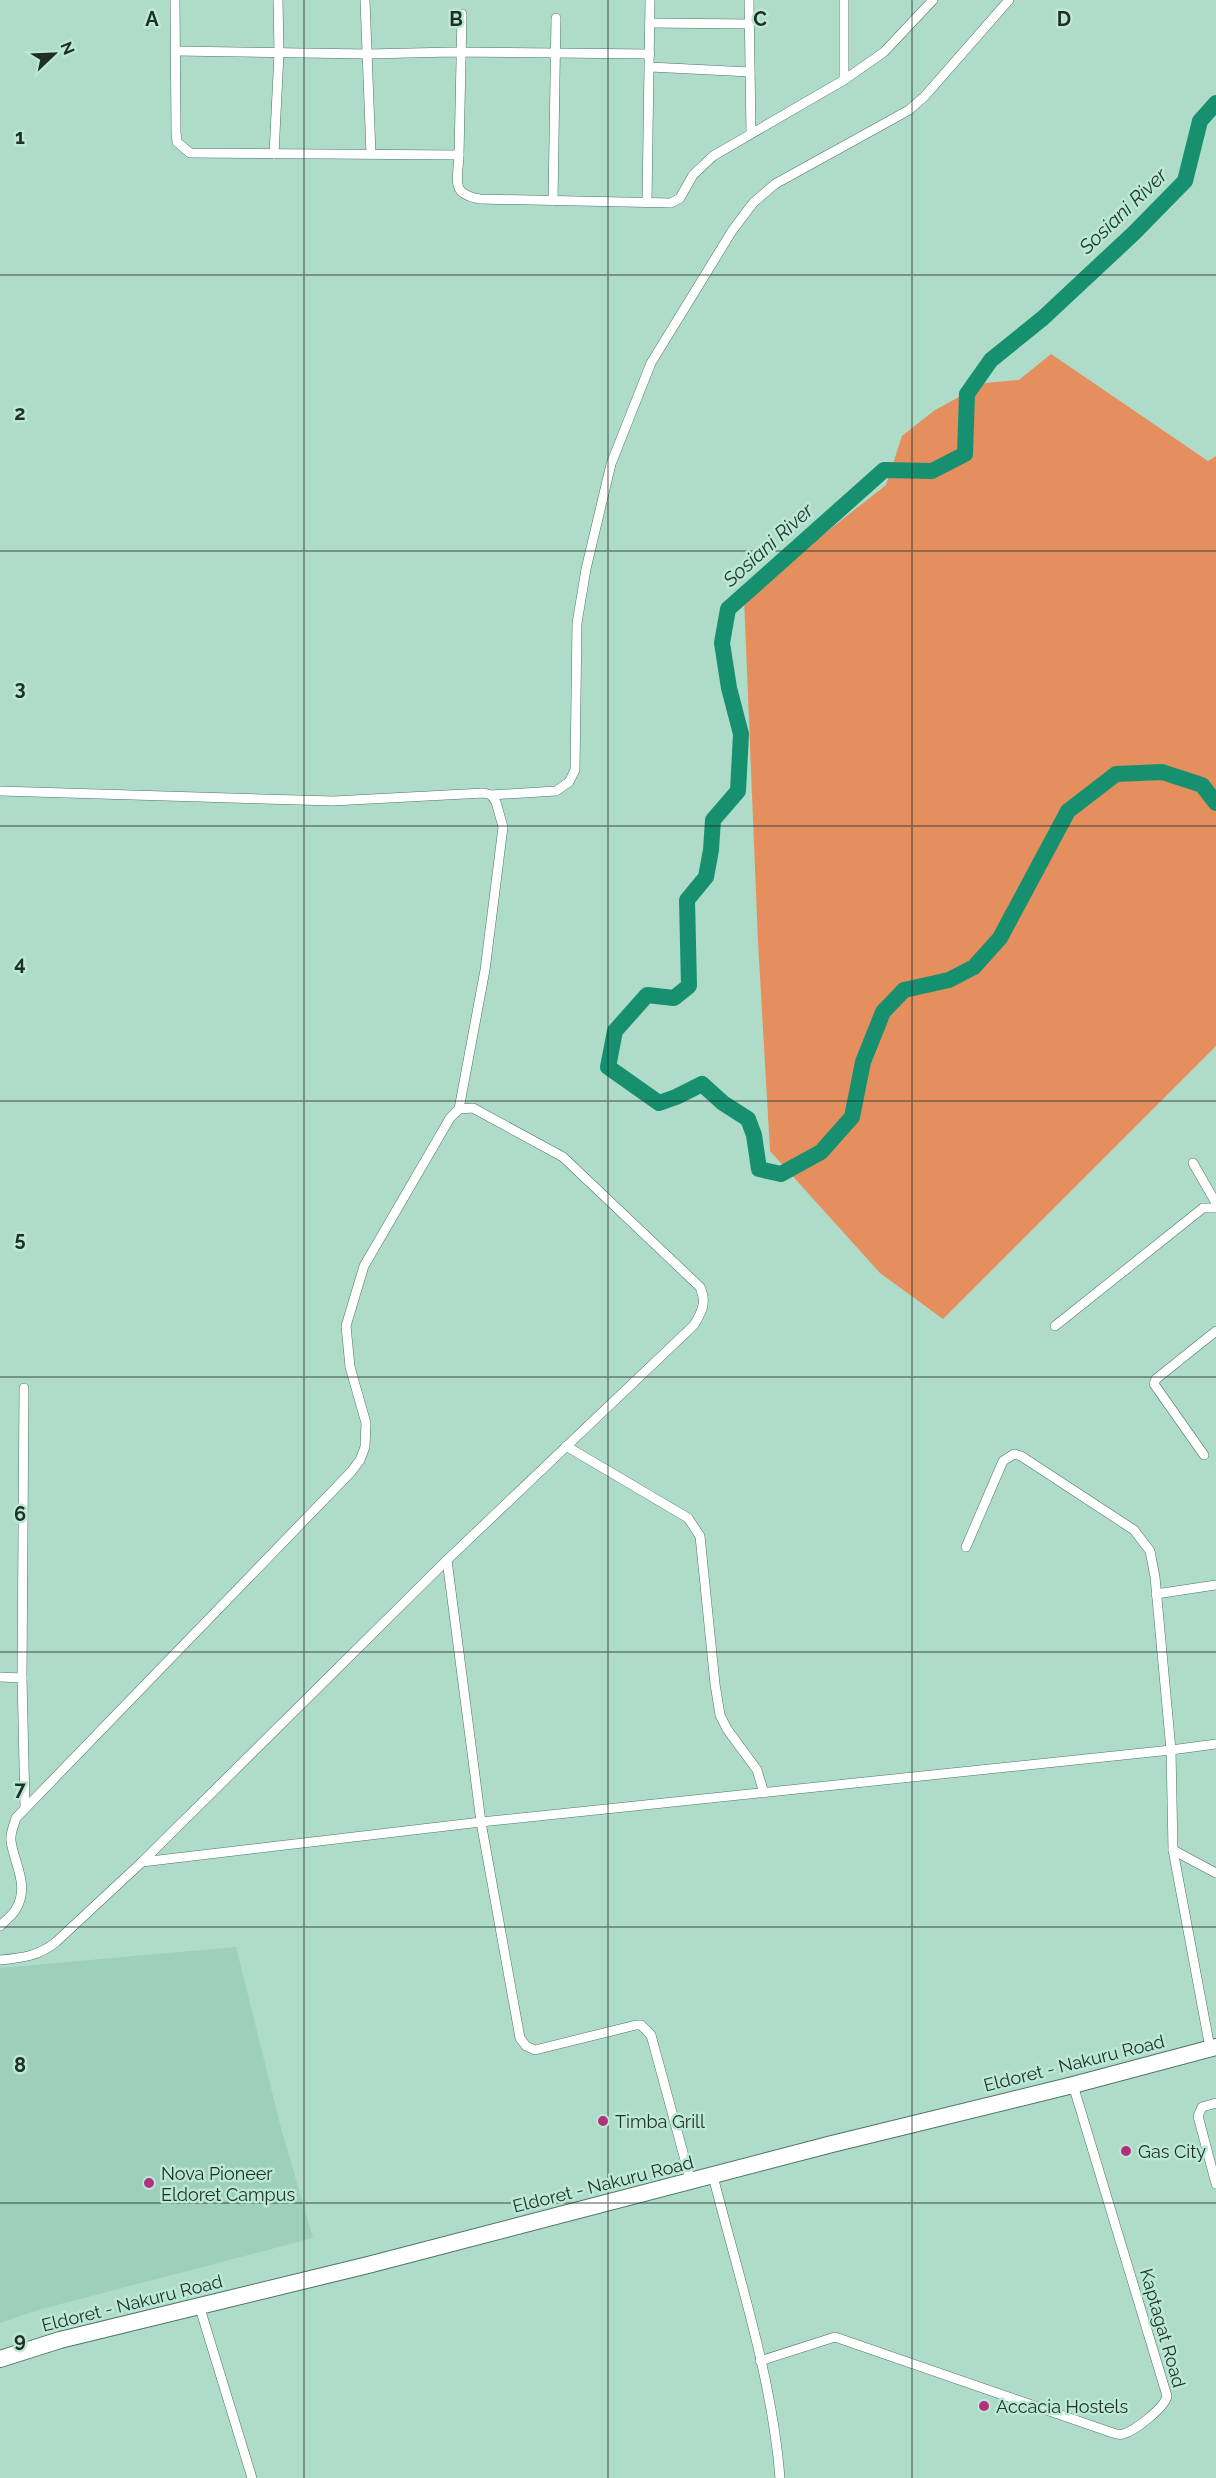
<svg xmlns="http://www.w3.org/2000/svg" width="1216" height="2478" font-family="Raleway,sans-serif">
<rect width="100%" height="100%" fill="#afdbc9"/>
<polygon fill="#9dcfbc" points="236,1947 281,2128 313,2238 38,2310 0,2323 0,1968"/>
<polygon fill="#e58f5f" points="1051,354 1208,461 1216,456 1216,1046 943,1319 880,1273 770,1151 758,942 744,597 886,485 902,436 935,410 985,383 1019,380"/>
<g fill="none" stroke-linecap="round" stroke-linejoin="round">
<polyline stroke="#179070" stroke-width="16" points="1216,103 1200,121 1185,181 1134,233 1043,318 991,360 967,394 965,454 932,471 884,470 728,609 722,643 729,688 741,734 738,791 713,820 711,850 706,877 687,900 689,986 674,998 647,995 615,1031 608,1067 659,1103 676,1097 702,1084 723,1103 748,1119 754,1135 759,1169 781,1174 821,1152 852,1117 863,1062 883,1012 904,990 949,980 974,967 1000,938 1068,811 1116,774 1162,772 1202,785 1216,803"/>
<defs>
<g id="minor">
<path d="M175,0L176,132L177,142L190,153L459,155C458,181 450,194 480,199L671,203L680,198L693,175L713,156L844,80L884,52L933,0"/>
<polyline points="365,0 371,154"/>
<polyline points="749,0 751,133"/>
<polyline points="844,0 844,80"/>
<polyline points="650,23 749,24"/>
<polyline points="176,51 368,54 453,52 650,54"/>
<polyline points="650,67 750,72"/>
<polyline points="274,154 279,53 278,0"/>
<polyline points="459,155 462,14"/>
<polyline points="553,201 556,18"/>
<polyline points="647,202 650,0"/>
<path d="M0,791L333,801L484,793L491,795L496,802L503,827L485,970L459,1109L450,1118L364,1266L346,1326L350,1367L366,1423L365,1447L360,1460L351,1472L16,1818C14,1825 10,1833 11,1841C14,1864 30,1885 16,1909C13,1915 5,1921 0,1926"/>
<polyline points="491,795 556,791 569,782 575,770 577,623 586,569 611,464 651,363 732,231 753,203 775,184 909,110 924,97 1009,0"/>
<polyline points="1193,1163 1216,1203"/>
<polyline points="1055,1326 1203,1208 1216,1208"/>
<polyline points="566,1446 688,1518 700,1536 715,1684 720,1715 727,1729 757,1770 764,1793"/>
<polyline points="1204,1455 1154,1384 1156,1379 1216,1331"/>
<polyline points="966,1547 1003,1461 1014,1454 1021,1456 1134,1530 1150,1551 1155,1577 1171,1750 1173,1850 1210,2048"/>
<polyline points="447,1560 481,1822 520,2038 526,2046 535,2050 636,2025 641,2025 651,2035 691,2182"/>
<polyline points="1156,1594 1216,1585"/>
<polyline points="0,1677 22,1678 25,1807"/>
<polyline points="22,1678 24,1388"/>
<polyline points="1173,1850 1216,1873"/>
<polyline points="142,1862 481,1822 1171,1750 1216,1744"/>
<path d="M0,1960C22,1958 39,1956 56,1942L142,1862L447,1560L694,1325C702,1312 707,1302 700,1287L563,1157L473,1108L459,1109"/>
<polyline points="1216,2103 1202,2107 1198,2116 1216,2184"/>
<path d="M713,2176C738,2275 772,2377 780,2478"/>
<polyline points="199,2305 252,2478"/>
<path d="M760,2361L835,2337L1113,2433C1116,2434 1121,2435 1123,2434C1135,2431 1165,2407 1167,2396L1073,2085"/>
</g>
<polyline id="trunk" points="0,2359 60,2340 368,2265 832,2144 1073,2085 1216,2047"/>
</defs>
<use href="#minor" stroke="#4d7566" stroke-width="10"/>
<use href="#trunk" stroke="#4d7566" stroke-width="18"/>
<use href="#minor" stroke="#fff" stroke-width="9"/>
<use href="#trunk" stroke="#fff" stroke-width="16"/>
</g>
<path fill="none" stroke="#1e2f29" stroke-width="1.5" stroke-opacity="0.55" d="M304,0V2478M608,0V2478M912,0V2478M0,275H1216M0,551H1216M0,826H1216M0,1101H1216M0,1377H1216M0,1652H1216M0,1927H1216M0,2203H1216"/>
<g fill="#b2317c" stroke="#bce8d6" stroke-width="2">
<circle cx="603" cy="2121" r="6"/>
<circle cx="1126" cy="2151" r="6"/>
<circle cx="149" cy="2183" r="6"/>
<circle cx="984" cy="2406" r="6"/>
</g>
<g text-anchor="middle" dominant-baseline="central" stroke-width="5" stroke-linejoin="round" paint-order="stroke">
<g font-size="18" fill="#1e2f29" stroke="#bce8d6">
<text transform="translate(1074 2063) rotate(-14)">Eldoret - Nakuru Road</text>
<text transform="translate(603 2184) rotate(-14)">Eldoret - Nakuru Road</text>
<text transform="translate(132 2303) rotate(-14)">Eldoret - Nakuru Road</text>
<text transform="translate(1163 2328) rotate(74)">Kaptagat Road</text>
</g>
<g font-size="18" fill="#1e2f29" stroke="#bce8d6" text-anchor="start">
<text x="615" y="2121">Timba Grill</text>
<text x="1138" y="2151">Gas City</text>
<text x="161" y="2173">Nova Pioneer<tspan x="161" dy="21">Eldoret Campus</tspan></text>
<text x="996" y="2406">Accacia Hostels</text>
</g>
<g font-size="20" font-style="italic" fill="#213930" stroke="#bce8d6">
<text transform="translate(1123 211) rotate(-44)">Sosiani River</text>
<text transform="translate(768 545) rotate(-42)">Sosiani River</text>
</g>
</g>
<g font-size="20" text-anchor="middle" font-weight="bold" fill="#1e2f29" stroke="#bce8d6" stroke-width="5" stroke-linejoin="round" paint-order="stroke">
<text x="152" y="26">A</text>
<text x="456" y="26">B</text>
<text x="760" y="26">C</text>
<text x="1064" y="26">D</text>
<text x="20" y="144">1</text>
<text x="20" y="420">2</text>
<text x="20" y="695">3</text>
<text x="20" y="970">4</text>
<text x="20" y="1246">5</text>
<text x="20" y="1521">6</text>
<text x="20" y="1796">7</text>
<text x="20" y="2072">8</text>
<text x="20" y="2347">9</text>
</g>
<g transform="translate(54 54) rotate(67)" stroke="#bce8d6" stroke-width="4.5" paint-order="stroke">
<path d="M0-4.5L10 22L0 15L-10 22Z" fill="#1e2f29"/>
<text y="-9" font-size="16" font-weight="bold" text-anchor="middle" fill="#1e2f29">N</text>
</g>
</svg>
